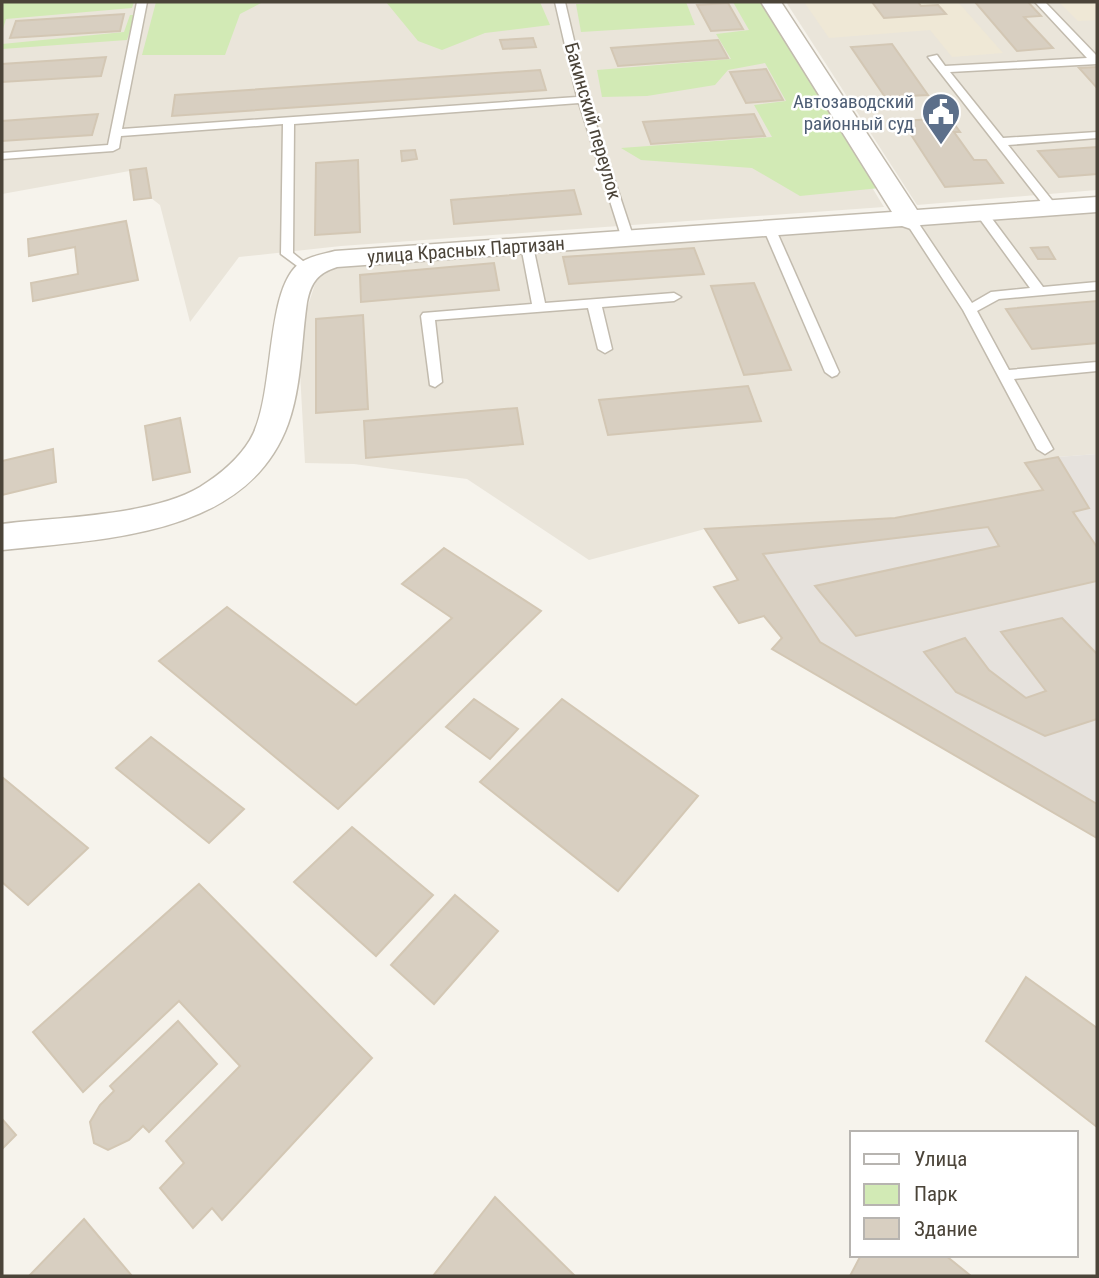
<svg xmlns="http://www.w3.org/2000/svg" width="1099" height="1278" font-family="'Roboto Condensed',sans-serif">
<rect width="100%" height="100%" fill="#f6f3ec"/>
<g fill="#eae5da">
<polygon points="2,2 758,2 884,207 341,246 239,257 190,322 160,205 151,198 146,168 2,194"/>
<polygon points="786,2 1097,2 1097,190 917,205"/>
<polygon points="1097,209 1097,454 1058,457 1043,490 895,518 705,529 589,560 467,479 354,464 305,463 298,336 318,275 342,265 754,237"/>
</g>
<polygon fill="#e6e2dd" points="1097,454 1097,838 772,649 781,638 764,616 739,623 714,587 738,580 705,529 895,518 1043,490 1058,457"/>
<g fill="#efe8d6">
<polygon points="804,2 958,2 1003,53 952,57 930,30 829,38"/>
<polygon points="1059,2 1097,2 1097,20 1078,21"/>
</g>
<g fill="#d2eab5">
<polygon points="2,2 134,2 132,8 6,19 2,32"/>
<polygon points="156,2 263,2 240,14 225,55 142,55"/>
<polygon points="386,2 540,2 550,25 485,33 442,50 418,41"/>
<polygon points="621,2 686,2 695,25 581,32 576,4"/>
<polygon points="733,2 763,2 880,188 800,196 752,168 641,160 621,148 772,137 754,105 786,101 765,63 728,70 715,85 647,96 602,97 597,70 731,59 716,34 749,30"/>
<polygon points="130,15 135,15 127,40 2,49 2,44 124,32"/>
</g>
<g fill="#d8cfc1" stroke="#d3c7b4" stroke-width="2">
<polygon points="872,2 918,2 921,6 938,5 946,14 884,18"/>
<polygon points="975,2 1028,2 1041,16 1024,17 1053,48 1017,51"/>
<polygon points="728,3 743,29 711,31 697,5"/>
<polygon points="124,14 120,31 10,38 16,21"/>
<polygon points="533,38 536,47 503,49 500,40"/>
<polygon points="718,40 728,58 618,66 611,48"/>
<polygon points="892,44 928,95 885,97 851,47"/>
<polygon points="106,57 101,76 2,82 2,64"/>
<polygon points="1097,67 1097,88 1079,68"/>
<polygon points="766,69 783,100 746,103 730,72"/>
<polygon points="540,70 546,90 172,116 175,95"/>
<polygon points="98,114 92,135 2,141 2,121"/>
<polygon points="754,114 765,136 651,144 643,122"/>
<polygon points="950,118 960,132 954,132 974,160 986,160 1003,183 945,187 902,121"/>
<polygon points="1097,147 1097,174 1059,177 1038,151"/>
<polygon points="415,150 417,159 402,161 401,151"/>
<polygon points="358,160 360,232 315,235 316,163"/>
<polygon points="146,168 151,198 134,200 130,170"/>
<polygon points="574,190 581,214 454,224 451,200"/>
<polygon points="126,221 138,280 33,301 31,283 78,274 75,247 29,256 28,239"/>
<polygon points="1048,247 1055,259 1038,259 1031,248"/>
<polygon points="694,248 704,274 569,284 563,257"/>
<polygon points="494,263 499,290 361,302 360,275"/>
<polygon points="754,283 791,370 744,375 711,286"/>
<polygon points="1097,301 1097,343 1032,349 1006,309"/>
<polygon points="363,315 368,409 316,413 316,319"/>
<polygon points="748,386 761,421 608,435 599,400"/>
<polygon points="517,408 523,444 366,458 364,421"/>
<polygon points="180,418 190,472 153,480 145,426"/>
<polygon points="53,449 56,482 2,495 2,461"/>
<polygon points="1058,457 1089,508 1073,512 1097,547 1097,581 856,636 815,586 999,546 988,527 763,554 820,642 1097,804 1097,838 772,649 782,638 764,616 739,623 714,587 738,580 705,529 895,518 1043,490 1025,463"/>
<polygon points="444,548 541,611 338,809 159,661 227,607 356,705 452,618 402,584"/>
<polygon points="1062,618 1097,654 1097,719 1045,736 956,692 924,652 965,638 989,670 1026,698 1046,691 1001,632"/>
<polygon points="474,699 518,729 490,759 446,727"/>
<polygon points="562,699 698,796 618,891 480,782"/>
<polygon points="151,737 244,809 209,843 116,768"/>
<polygon points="2,777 88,848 28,905 2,882"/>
<polygon points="352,827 433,895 376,956 294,882"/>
<polygon points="199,884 372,1058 222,1220 212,1208 193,1228 160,1188 184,1163 166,1141 240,1066 179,1001 83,1092 33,1032"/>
<polygon points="455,895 498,931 434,1004 391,965"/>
<polygon points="1026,977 1097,1028 1097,1127 986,1041"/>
<polygon points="178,1021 217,1064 149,1132 143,1126 129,1140 108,1150 94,1143 90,1122 100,1105 114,1091 110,1086"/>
<polygon points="2,1119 16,1135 2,1149"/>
<polygon points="495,1197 575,1276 433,1276"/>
<polygon points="84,1219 132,1276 29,1276"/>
<polygon points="861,1255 945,1255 971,1276 850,1276"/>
</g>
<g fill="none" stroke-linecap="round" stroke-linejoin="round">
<defs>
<g id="service">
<polygon points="137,2 147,2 122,129 577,97 555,2 565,2 588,100 634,239 628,243 622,239 579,103 294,124 293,253 314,270 308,274 281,254 283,124 121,136 119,148 113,151 2,159 2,153 108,145"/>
<polygon points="1035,2 1045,2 1097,56 1097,64 950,72 1003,138 1097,132 1097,138 1008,145 1059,209 1053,213 1049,212 928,57 937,55 945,66 1087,58"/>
<polygon points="983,211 987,212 1043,287 1097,282 1097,290 999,299 977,311 1009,370 1097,362 1097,371 1014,379 1053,449 1045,454 1037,449 963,310 905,221 915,218 972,303 991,292 1030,288 977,215"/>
<polygon points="770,226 776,230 839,372 837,375 832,377 825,372 764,230"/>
<polygon points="527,242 533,246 545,303 674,293 681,297 674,301 602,307 612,349 605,353 598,349 588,308 435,320 442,382 435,387 430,385 421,316 423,313 532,304 521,246"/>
</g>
<path id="minor" d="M761,2H781L917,210L1097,197V212L921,225L911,229L902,226L337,267C318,273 311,282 307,302C301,342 302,385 288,424C247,537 103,539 2,550V524C59,517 151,516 200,487C219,475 238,460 250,440C276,397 264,289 300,263C310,256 324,254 335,251L892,212Z"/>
</defs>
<use href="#service" stroke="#c2bbae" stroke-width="3"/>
<use href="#minor" stroke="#c2bbae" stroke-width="3"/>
<use href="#service" fill="#fff" fill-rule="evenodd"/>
<use href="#minor" fill="#fff" fill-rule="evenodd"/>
</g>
<defs>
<symbol id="civic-pin" viewBox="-11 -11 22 30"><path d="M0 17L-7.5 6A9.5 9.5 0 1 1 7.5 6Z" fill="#5c6f8a" stroke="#fff"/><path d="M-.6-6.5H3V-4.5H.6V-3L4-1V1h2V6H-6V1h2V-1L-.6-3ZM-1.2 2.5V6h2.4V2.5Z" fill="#fff"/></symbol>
</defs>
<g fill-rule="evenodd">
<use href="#civic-pin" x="919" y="90" width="44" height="60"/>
</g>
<g text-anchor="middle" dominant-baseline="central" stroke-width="5" stroke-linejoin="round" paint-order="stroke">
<g font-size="19" fill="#4e5e75" stroke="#fff" text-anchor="end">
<text x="914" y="101">Автозаводский<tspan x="914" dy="22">районный суд</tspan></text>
</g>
<g font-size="19" fill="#4b4439" stroke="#fff">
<text transform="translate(593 121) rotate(74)">Бакинский переулок</text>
<text transform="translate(466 250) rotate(-4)">улица Красных Партизан</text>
</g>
</g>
<rect width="1099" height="1278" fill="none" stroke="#4b4439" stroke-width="7"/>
<rect x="850" y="1131" width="228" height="126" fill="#ffffff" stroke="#b7b4b0" stroke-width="2"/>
<rect x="864" y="1154" width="35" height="10" fill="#ffffff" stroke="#b7b4b0" stroke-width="2"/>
<text x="914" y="1166" font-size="21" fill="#4b4439">Улица</text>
<rect x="864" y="1184" width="35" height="21" fill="#d2eab5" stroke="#b7b4b0" stroke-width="2"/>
<text x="914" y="1201" font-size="21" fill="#4b4439">Парк</text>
<rect x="864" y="1218" width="35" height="21" fill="#d8cfc1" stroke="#b7b4b0" stroke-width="2"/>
<text x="914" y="1236" font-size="21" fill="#4b4439">Здание</text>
</svg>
